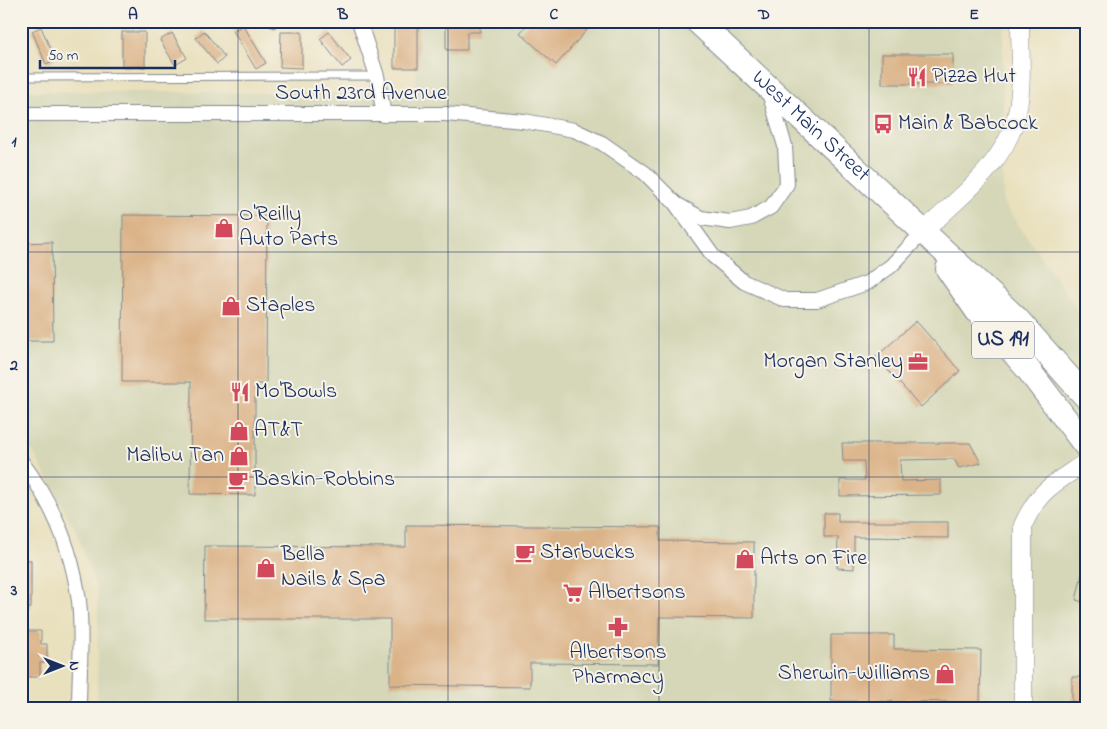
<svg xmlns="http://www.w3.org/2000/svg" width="1107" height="729" font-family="'Indie Flower',sans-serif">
<rect width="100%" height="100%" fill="#f7f3e8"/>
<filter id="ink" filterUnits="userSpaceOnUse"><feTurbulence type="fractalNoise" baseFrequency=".02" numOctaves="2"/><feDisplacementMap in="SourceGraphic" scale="10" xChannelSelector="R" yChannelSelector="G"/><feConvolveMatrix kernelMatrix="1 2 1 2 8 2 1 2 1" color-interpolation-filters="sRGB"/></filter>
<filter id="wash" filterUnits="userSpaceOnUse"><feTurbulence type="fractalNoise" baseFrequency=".0096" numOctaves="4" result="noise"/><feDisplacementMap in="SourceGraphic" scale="20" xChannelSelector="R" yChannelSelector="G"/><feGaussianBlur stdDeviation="1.12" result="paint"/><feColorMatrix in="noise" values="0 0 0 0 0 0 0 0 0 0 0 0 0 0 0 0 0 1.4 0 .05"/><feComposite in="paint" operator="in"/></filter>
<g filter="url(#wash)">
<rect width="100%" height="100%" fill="#e9e0bd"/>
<polygon fill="#d5d7b8" points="416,21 1003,21 1003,203 1086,321 1086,708 97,708 98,596 78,535 34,453 21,439 21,91 416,94"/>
<g id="blocks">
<g fill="#dbb388">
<polygon points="267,21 277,21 275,28 266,25"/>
<rect x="394" y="21" width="24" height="47"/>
<polygon points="463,21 480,21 480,32 467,32 467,50 446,50 446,23 463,23"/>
<polygon points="530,21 589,21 592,24 556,65 520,33"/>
<polygon points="243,25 266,63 256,69 233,31"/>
<polygon points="41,27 55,60 46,64 32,31"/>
<polygon points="204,31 225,57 217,64 196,38"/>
<rect x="122" y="32" width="23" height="35"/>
<polygon points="281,32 302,32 302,68 280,67"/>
<polygon points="329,32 351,60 342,67 320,39"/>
<polygon points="172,33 187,58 175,65 160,40"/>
<polygon points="21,45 27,58 21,61"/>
<rect x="882" y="54" width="71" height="30"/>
<polygon points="123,215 267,216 266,384 255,384 255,495 190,494 191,382 122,382"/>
<polygon points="52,242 53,341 24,341 21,285 25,285 25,271 21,271 21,243"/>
<polygon points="916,321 960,371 921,407 876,357"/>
<polygon points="842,443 970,443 981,463 959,468 954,459 900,460 901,481 941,480 941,495 840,496 840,480 865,480 864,461 843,461"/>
<polygon points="824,513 838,513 838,522 948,522 948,538 854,537 854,569 837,568 838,537 824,537"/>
<polygon points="406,525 660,527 660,541 754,542 754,618 659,617 658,664 530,663 530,687 390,685 390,619 204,619 205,546 406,547"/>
<rect x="21" y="560" width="10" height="48"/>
<polygon points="1082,574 1086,575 1086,603 1076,600"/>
<polygon points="21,631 41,631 41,644 47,644 47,663 40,663 40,677 21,677"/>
<polygon points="831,635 894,635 894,649 981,650 980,702 831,701"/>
<rect x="1072" y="677" width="14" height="31"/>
</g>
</g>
</g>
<g filter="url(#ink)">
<use href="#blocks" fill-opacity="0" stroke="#82888e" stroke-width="1"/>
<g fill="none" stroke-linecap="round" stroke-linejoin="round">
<defs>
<polyline id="service" points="21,77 377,76"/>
<g id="minor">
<polyline points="359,21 377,76 384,115"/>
<polyline points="21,114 445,114 524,121 574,130 602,143 645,173 675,203 713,256 744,282 785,300 817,300 867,283 891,266 923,232"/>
<polyline points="678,205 701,218 730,222 751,218 771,207 787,184 785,146 769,93"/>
<path d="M21,461C53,503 72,549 79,601C83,635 79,673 79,708"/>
</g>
<g id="tertiary">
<path d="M923,232C956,200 1002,167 1015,121C1024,89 1020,54 1020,21"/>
<path d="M1023,708V525C1040,488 1054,484 1086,462"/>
</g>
<g id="trunk">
<path id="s1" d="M697,21L1016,318L1086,397"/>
<polyline points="948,269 978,312 1027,368 1086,446"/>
</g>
</defs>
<use href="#service" stroke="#82888e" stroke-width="9"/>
<use href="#minor" stroke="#82888e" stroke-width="16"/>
<use href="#tertiary" stroke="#82888e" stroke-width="19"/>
<use href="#trunk" stroke="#82888e" stroke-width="26"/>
<use href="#service" stroke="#fff" stroke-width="7"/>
<use href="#minor" stroke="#fff" stroke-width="14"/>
<use href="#tertiary" stroke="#fff" stroke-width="18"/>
<use href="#trunk" stroke="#fff" stroke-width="24"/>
</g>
</g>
<path fill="none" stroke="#1b2f5e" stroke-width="1" stroke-opacity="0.55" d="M238,21V708M448,21V708M659,21V708M869,21V708M21,252H1086M21,477H1086"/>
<defs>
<symbol id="restaurant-bare" viewBox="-9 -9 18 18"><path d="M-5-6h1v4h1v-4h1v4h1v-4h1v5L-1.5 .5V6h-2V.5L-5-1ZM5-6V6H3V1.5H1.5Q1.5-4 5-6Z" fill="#d1495b" stroke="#f7f3e8" stroke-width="2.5" paint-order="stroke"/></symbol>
<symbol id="bus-bare" viewBox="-9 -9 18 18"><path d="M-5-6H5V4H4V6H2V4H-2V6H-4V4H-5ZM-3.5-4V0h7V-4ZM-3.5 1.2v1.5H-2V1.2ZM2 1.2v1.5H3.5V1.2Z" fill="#d1495b" stroke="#f7f3e8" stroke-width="2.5" paint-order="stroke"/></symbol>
<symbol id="shop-bare" viewBox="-9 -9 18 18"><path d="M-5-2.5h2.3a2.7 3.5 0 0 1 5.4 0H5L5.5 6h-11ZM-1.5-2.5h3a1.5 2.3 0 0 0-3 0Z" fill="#d1495b" stroke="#f7f3e8" stroke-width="2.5" paint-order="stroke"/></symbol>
<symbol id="office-bare" viewBox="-9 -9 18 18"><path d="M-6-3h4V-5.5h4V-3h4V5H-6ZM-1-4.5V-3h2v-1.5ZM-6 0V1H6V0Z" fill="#d1495b" stroke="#f7f3e8" stroke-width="2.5" paint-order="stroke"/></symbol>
<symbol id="cafe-bare" viewBox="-9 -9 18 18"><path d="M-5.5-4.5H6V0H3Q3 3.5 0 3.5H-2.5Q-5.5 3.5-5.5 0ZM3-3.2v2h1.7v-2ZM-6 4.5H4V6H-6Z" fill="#d1495b" stroke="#f7f3e8" stroke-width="2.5" paint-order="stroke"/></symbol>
<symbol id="supermarket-bare" viewBox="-9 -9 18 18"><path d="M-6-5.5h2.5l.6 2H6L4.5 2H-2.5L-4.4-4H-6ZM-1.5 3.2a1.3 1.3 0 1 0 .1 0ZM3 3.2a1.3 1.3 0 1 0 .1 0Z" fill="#d1495b" stroke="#f7f3e8" stroke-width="2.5" paint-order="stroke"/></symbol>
<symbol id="pharmacy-bare" viewBox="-9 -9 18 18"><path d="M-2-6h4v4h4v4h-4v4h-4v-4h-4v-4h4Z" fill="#d1495b" stroke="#f7f3e8" stroke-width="2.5" paint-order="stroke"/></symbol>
</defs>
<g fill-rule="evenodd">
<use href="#restaurant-bare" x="903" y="63" width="28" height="28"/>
<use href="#bus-bare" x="869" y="110" width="28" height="28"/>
<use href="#shop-bare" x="210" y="214" width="28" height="28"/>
<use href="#shop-bare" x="217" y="292" width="28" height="28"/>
<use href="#office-bare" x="904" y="348" width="28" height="28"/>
<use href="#restaurant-bare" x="226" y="378" width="28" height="28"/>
<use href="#shop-bare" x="225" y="417" width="28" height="28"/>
<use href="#shop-bare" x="225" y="442" width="28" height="28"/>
<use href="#cafe-bare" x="224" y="466" width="28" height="28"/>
<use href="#cafe-bare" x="511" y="539" width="28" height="28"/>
<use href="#shop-bare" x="731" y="545" width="28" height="28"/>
<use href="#shop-bare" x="252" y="554" width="28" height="28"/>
<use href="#supermarket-bare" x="559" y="579" width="28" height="28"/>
<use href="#pharmacy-bare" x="604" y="613" width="28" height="28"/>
<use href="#shop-bare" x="931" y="660" width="28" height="28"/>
</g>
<g text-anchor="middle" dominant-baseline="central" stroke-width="4" stroke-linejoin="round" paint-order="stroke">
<rect fill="#f7f3e8" stroke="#5d6a87" stroke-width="1" x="972" y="321.5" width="62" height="37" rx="4"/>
<g font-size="21" font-weight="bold" fill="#1b2f5e">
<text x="1003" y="340">US 191</text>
</g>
<g font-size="22" fill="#1b2f5e" stroke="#f7f3e8" text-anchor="start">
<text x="932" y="77">Pizza Hut</text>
<text x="898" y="124">Main &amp; Babcock</text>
<text x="239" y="215">O'Reilly<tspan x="239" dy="25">Auto Parts</tspan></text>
<text x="246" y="306">Staples</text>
<text x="903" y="362" text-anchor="end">Morgan Stanley</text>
<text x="255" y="392">Mo'Bowls</text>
<text x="254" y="431">AT&amp;T</text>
<text x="224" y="456" text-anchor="end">Malibu Tan</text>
<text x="253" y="480">Baskin-Robbins</text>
<text x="540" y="553">Starbucks</text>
<text x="281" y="555">Bella<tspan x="281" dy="25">Nails &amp; Spa</tspan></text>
<text x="760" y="559">Arts on Fire</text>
<text x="588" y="593">Albertsons</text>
<text x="618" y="653" text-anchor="middle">Albertsons<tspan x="618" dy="25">Pharmacy</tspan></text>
<text x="930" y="674" text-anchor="end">Sherwin-Williams</text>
</g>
<g font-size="22" fill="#1b2f5e" stroke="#f7f3e8">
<text x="361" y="94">South 23rd Avenue</text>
<text stroke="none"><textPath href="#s1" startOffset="155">West Main Street</textPath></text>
</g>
</g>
<rect width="1107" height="729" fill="none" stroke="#f7f3e8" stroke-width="55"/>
<g transform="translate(62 666) rotate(90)" stroke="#f7f3e8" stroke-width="4" paint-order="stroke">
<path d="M0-4L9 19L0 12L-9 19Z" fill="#1b2f5e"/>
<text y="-8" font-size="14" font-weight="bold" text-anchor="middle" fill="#1b2f5e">N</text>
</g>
<path d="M40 60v8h135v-8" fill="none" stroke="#1b2f5e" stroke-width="2.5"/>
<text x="48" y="60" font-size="15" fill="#1b2f5e" stroke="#f7f3e8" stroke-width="4" paint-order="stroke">50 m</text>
<rect x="28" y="28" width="1052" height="674" fill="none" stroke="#1b2f5e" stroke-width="2"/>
<g font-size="16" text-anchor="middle" font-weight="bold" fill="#1b2f5e">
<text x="133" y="19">A</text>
<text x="343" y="19">B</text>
<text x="554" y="19">C</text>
<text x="764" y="19">D</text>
<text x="974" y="19">E</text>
<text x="14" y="146">1</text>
<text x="14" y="370">2</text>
<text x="14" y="595">3</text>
</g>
</svg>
